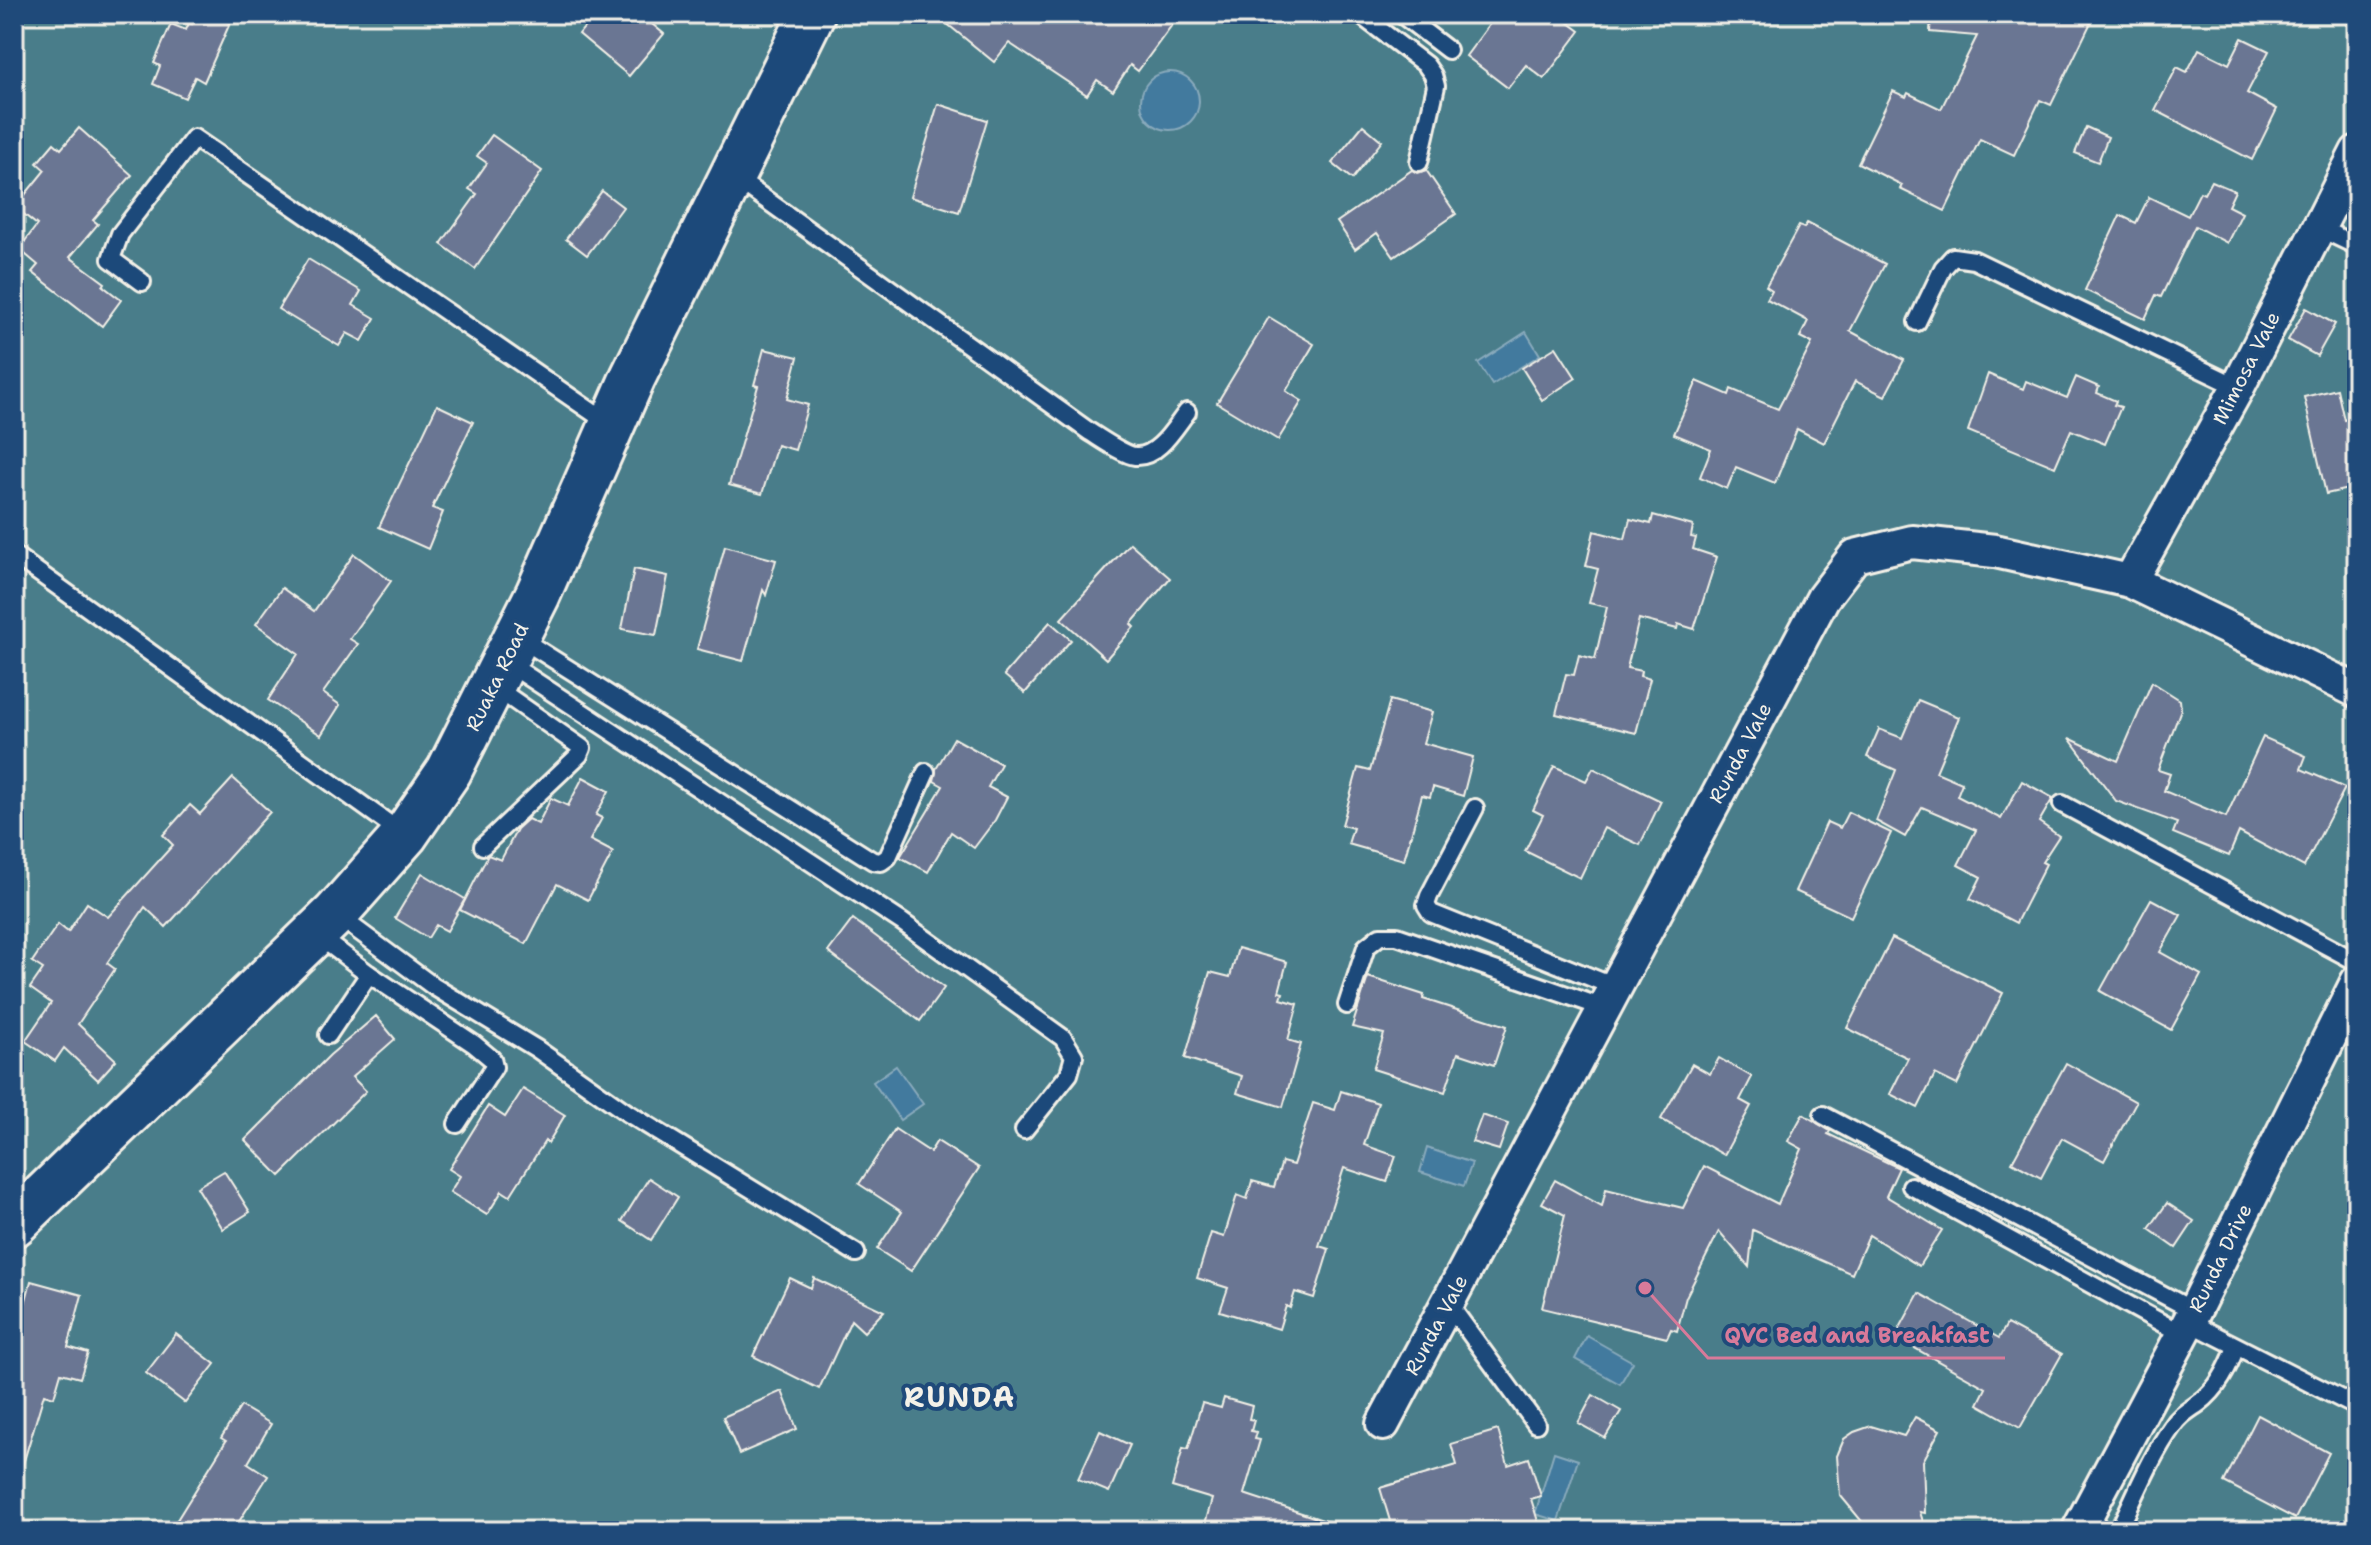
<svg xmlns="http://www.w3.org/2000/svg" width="2371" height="1545" font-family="'Shantell Sans',sans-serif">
<rect width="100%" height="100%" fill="#1f4a7a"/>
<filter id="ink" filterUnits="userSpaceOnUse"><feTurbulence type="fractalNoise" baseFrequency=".0125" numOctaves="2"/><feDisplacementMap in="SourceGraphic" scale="16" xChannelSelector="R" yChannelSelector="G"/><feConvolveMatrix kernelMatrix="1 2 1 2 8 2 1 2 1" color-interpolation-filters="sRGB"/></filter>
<g filter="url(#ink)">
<rect fill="#487d8a" stroke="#9eb7b9" stroke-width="2" x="14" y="14" width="2343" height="1517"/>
<g fill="#427a9e" stroke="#89aabc" stroke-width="2">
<circle cx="1170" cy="101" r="29"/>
<polygon points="1526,332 1540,355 1492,385 1478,363"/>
<polygon points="896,1066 923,1104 900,1120 873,1082"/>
<polygon points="1427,1148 1472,1163 1464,1186 1420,1172"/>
<polygon points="1587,1336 1633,1362 1620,1384 1575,1359"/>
<polygon points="1554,1452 1578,1460 1558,1521 1535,1514"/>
</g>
<g fill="#6b7693" stroke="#f4f1e8" stroke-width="2">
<polygon points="197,14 234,14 204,82 195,77 185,98 153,84 160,66 154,63 171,24 186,30 189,23 192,24"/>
<polygon points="595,14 640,14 664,34 629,76 579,34"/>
<polygon points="935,14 1180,14 1138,71 1130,65 1113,91 1097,80 1087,95 1009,43 994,62"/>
<polygon points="1497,14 1557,14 1580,31 1544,79 1526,65 1508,88 1466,56"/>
<polygon points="1931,14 2095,14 2051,105 2040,100 2014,155 1980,139 1945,211 1900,189 1902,185 1858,163 1893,91 1906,97 1908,93 1941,109 1977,36 1930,32"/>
<polygon points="2242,38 2269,51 2247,93 2277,109 2252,160 2155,110 2177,67 2187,72 2199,49 2229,64"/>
<polygon points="938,104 987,120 959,212 910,197"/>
<polygon points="1363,125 1382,141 1352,179 1332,163"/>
<polygon points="2086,127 2108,137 2098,162 2075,153"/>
<polygon points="79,128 132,175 93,220 98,224 70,257 105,283 103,286 121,300 102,326 32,272 38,265 19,249 37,225 15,207 45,170 37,163 54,143 61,149"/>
<polygon points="492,135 542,171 475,269 441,244 477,194 469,189 487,163 477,156"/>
<polygon points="1412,170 1417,173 1426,170 1456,214 1394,257 1377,233 1355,249 1337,222"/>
<polygon points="2211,181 2235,191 2228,206 2242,213 2227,243 2195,226 2161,297 2156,295 2145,319 2085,290 2120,215 2136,223 2149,197 2188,216 2200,192 2204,194"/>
<polygon points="602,191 623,207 587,255 566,239"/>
<polygon points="1807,223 1885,264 1850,331 1904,360 1885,396 1855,381 1824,443 1797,429 1775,483 1736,467 1727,489 1700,477 1711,449 1674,434 1697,381 1729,395 1731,389 1778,409 1812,343 1800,337 1808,321 1767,299 1772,290 1766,286 1799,226 1804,228"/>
<polygon points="308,259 361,291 353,305 375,318 362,341 347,333 339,346 278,309"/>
<polygon points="2306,308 2335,324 2317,356 2288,340"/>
<polygon points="1269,317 1314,344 1286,391 1302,401 1278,440 1217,403"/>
<polygon points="1556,347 1576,378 1542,400 1522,368"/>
<polygon points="764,349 798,357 787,399 808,405 795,450 777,445 762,494 729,485 758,386 754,385"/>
<polygon points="1988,374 2023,389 2026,381 2067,398 2076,377 2099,387 2097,393 2116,401 2114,405 2121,407 2105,444 2071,430 2055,467 1968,431"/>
<polygon points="2337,389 2344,420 2357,417 2357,487 2326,494 2304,397"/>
<polygon points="437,405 473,422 432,508 443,512 428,549 379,527"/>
<polygon points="1653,515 1693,526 1691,537 1696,538 1693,549 1717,557 1694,629 1678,624 1677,629 1639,619 1627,668 1641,671 1640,676 1650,679 1636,733 1556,714 1566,674 1574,675 1579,655 1595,659 1607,607 1589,603 1598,569 1586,566 1594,531 1625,539 1630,519 1651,524"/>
<polygon points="1130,543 1170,578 1131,624 1134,627 1106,659 1061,619"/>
<polygon points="725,546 776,560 766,595 763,590 743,661 697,649"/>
<polygon points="354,554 391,581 350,639 358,644 323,693 340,705 321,735 268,700 298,654 256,624 282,588 314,611"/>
<polygon points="634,569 668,576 656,635 622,629"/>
<polygon points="1050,622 1071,640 1025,693 1004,675"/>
<polygon points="2152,682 2180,700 2181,709 2158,770 2170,774 2164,791 2226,817 2263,737 2306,756 2301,769 2345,788 2304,867 2239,832 2229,856 2173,833 2177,823 2116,801 2069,738 2118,761"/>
<polygon points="1390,700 1432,712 1423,743 1473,757 1463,796 1433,787 1430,797 1422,795 1404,860 1348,844 1353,828 1342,825 1358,768 1370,771"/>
<polygon points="1918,700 1959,717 1936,772 1962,783 1957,796 2001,819 2022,781 2053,798 2039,822 2059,836 2042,862 2046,864 2016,923 1970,899 1981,877 1958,865 1976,830 1922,807 1905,837 1876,821 1896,770 1867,757 1879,729 1902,738"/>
<polygon points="954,738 1001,764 988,787 1007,797 995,820 974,848 951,832 928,872 900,857 943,786 934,781 936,769"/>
<polygon points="1554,766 1586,781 1593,768 1661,801 1640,845 1604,828 1580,878 1525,851 1543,815 1533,810"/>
<polygon points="583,777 609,791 596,815 602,818 590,840 613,852 588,900 557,884 526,944 460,910 488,855 501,860 517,829 528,819 538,824 551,798 568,806"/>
<polygon points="233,778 270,812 166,927 145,907 107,963 115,969 78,1024 116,1060 98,1080 64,1048 55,1061 25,1041 51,1003 30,988 43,969 32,962 58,924 68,932 87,903 108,917 173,845 163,835 190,805 200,814"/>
<polygon points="1848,812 1891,833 1851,917 1795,891 1827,822 1840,828"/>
<polygon points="422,873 465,899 447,931 436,925 428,938 395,918"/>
<polygon points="2151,899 2181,915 2160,952 2201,975 2171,1030 2100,991"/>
<polygon points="853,919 944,988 920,1021 828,952"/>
<polygon points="1892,938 2003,993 1957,1085 1935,1074 1918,1108 1890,1094 1908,1058 1847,1028"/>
<polygon points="1238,948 1287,962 1279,992 1283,993 1281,999 1298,1004 1288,1040 1301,1044 1283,1107 1237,1093 1242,1076 1185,1058 1210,972 1230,977"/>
<polygon points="1368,977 1424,995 1423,999 1507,1026 1494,1065 1458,1053 1445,1092 1373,1069 1384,1034 1352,1027"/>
<polygon points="376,1016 395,1039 352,1077 366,1091 280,1176 245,1140 330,1055"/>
<polygon points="1719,1058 1752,1077 1740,1100 1751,1106 1724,1155 1661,1119 1692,1064 1710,1074"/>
<polygon points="2066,1063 2136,1102 2104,1161 2062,1138 2041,1178 2012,1162"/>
<polygon points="523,1089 565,1115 548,1143 545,1141 510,1196 502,1191 487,1215 450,1192 460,1176 449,1169 488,1106 505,1117"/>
<polygon points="1341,1091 1378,1103 1364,1145 1396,1156 1387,1182 1344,1168 1319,1246 1329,1249 1314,1298 1295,1292 1290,1308 1286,1306 1279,1329 1220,1311 1228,1288 1197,1278 1211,1233 1224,1237 1237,1195 1247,1199 1252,1181 1274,1187 1282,1162 1293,1165 1313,1103 1335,1110"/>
<polygon points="1803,1114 1830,1131 1828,1134 1899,1168 1886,1196 1942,1230 1919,1266 1869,1235 1852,1274 1753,1230 1749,1267 1719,1231 1686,1297 1677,1331 1671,1329 1667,1338 1542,1308 1565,1215 1542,1203 1555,1180 1602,1206 1606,1189 1683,1208 1704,1166 1778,1204 1802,1149 1788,1141"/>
<polygon points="1482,1115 1508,1124 1499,1150 1472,1142"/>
<polygon points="895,1129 930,1152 937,1141 979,1168 911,1271 877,1249 902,1212 859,1184"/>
<polygon points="224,1171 250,1212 223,1229 197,1187"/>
<polygon points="649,1178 678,1197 651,1240 622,1221"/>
<polygon points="2167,1203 2194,1221 2176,1248 2149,1229"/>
<polygon points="790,1278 811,1288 814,1278 884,1311 864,1332 851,1320 819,1389 753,1356"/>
<polygon points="31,1281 82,1295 68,1347 88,1353 80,1378 61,1373 54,1397 44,1394 20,1474 14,1473 14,1346"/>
<polygon points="1919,1293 1999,1338 2007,1324 2062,1354 2020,1428 1978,1404 1986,1388 1895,1337"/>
<polygon points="176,1334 215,1364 185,1403 146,1373"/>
<polygon points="782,1391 797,1429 739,1454 723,1417"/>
<polygon points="1593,1395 1621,1411 1605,1438 1578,1423"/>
<polygon points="1224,1398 1252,1406 1249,1419 1254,1420 1251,1431 1257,1432 1255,1439 1260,1440 1244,1494 1341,1526 1340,1531 1203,1531 1212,1499 1172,1487 1183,1448 1188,1449 1202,1403 1221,1408"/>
<polygon points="241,1406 271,1424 248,1463 268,1476 233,1531 187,1531 175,1523 226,1441 221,1438"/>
<polygon points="2258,1415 2329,1453 2295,1519 2224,1482"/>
<polygon points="1915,1417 1940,1430 1923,1461 1925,1513 1920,1512 1926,1531 1876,1531 1864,1524 1840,1495 1837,1456 1844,1439 1854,1432 1871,1426 1904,1436"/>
<polygon points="1498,1430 1508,1465 1529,1458 1541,1496 1531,1499 1541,1531 1393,1531 1380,1488 1457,1465 1451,1444"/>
<polygon points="1100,1431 1130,1445 1109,1492 1078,1479"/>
</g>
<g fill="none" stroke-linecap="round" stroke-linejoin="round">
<defs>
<g id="lane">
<polyline points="1359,14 1426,65 1433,75 1436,86 1419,162"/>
<polyline points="1401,14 1448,50"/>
<polyline points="2353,14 2357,16"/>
<path d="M733,176L1090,432C1100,438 1124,455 1135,456C1158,458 1175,427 1187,412"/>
<polyline points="2317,227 2357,246"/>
<polyline points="142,282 111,259 120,234 194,138 611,425"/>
<polyline points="1917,322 1943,268 1953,257 1974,260 2238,387"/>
<polyline points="14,555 403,834"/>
<polyline points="518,637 873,861 881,862 888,857 926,772"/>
<polyline points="506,662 902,922 1063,1038 1074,1056 1069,1074 1024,1130"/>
<polyline points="2062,804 2357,962"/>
<polyline points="1475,808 1429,896 1426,905 1431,913 1615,987"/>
<polyline points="483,846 579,755 582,748 492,685"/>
<polyline points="337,915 433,986 537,1049 626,1112 856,1253"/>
<polyline points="316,934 369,974 474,1044 492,1059 494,1067 457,1124"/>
<polyline points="1347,1005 1366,947 1380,936 1397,936 1604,1008"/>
<polyline points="328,1035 369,974"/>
<polyline points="1823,1115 2194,1311"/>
<polyline points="1911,1186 2182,1334"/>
<polyline points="1448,1303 1536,1424"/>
<polyline points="2189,1322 2357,1407"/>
<polyline points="1665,1531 1667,1531"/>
<path d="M2118,1531C2135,1497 2150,1458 2172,1427C2180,1415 2188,1411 2199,1403C2218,1389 2228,1368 2236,1347"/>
</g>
<g id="street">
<polyline points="2130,581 2238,387 2357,152"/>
<polyline points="1383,1424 1823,598 1855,556 1912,542 1995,551 2130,581 2357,691"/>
<polyline points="2078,1531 2189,1322 2357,982"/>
</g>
<polyline id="secondary" points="14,1224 335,914 405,835 449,771 538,594 633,377 812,14"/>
</defs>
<use href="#lane" stroke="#f4f1e8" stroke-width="22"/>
<use href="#street" stroke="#f4f1e8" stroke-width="38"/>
<use href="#secondary" stroke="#f4f1e8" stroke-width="50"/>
<use href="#lane" stroke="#1f4a7a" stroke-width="16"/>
<use href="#street" stroke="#1f4a7a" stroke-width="32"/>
<use href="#secondary" stroke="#1f4a7a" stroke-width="44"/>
</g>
</g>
<g text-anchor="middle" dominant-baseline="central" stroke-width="8" stroke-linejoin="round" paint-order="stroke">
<g font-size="20" fill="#f4f1e8" stroke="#1f4a7a">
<text transform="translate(2246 368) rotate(-63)">Mimosa Vale</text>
<text transform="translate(497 677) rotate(-64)">Ruaka Road</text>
<text transform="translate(1740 753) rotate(-62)">Runda Vale</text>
<text transform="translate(2220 1258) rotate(-64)">Runda Drive</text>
<text transform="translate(1436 1325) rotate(-62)">Runda Vale</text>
</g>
<g font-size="28" font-weight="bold" letter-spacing="2" fill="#f4f1e8" stroke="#1f4a7a">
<text x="960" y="1397">RUNDA</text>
</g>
</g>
<path fill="none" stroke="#d87a9a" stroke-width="3" d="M1645 1288L1708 1358H2005"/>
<circle fill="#d87a9a" stroke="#1f4a7a" stroke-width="3" cx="1645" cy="1288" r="8"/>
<g font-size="22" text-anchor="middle" font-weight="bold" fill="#d87a9a" stroke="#1f4a7a" stroke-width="8" stroke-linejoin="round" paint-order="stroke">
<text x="1857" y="1343">QVC Bed and Breakfast</text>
</g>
<rect width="2371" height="1545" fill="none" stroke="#1f4a7a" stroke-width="48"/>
<rect x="24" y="24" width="2323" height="1497" fill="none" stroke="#f4f1e8" stroke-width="3" filter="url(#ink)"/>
</svg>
